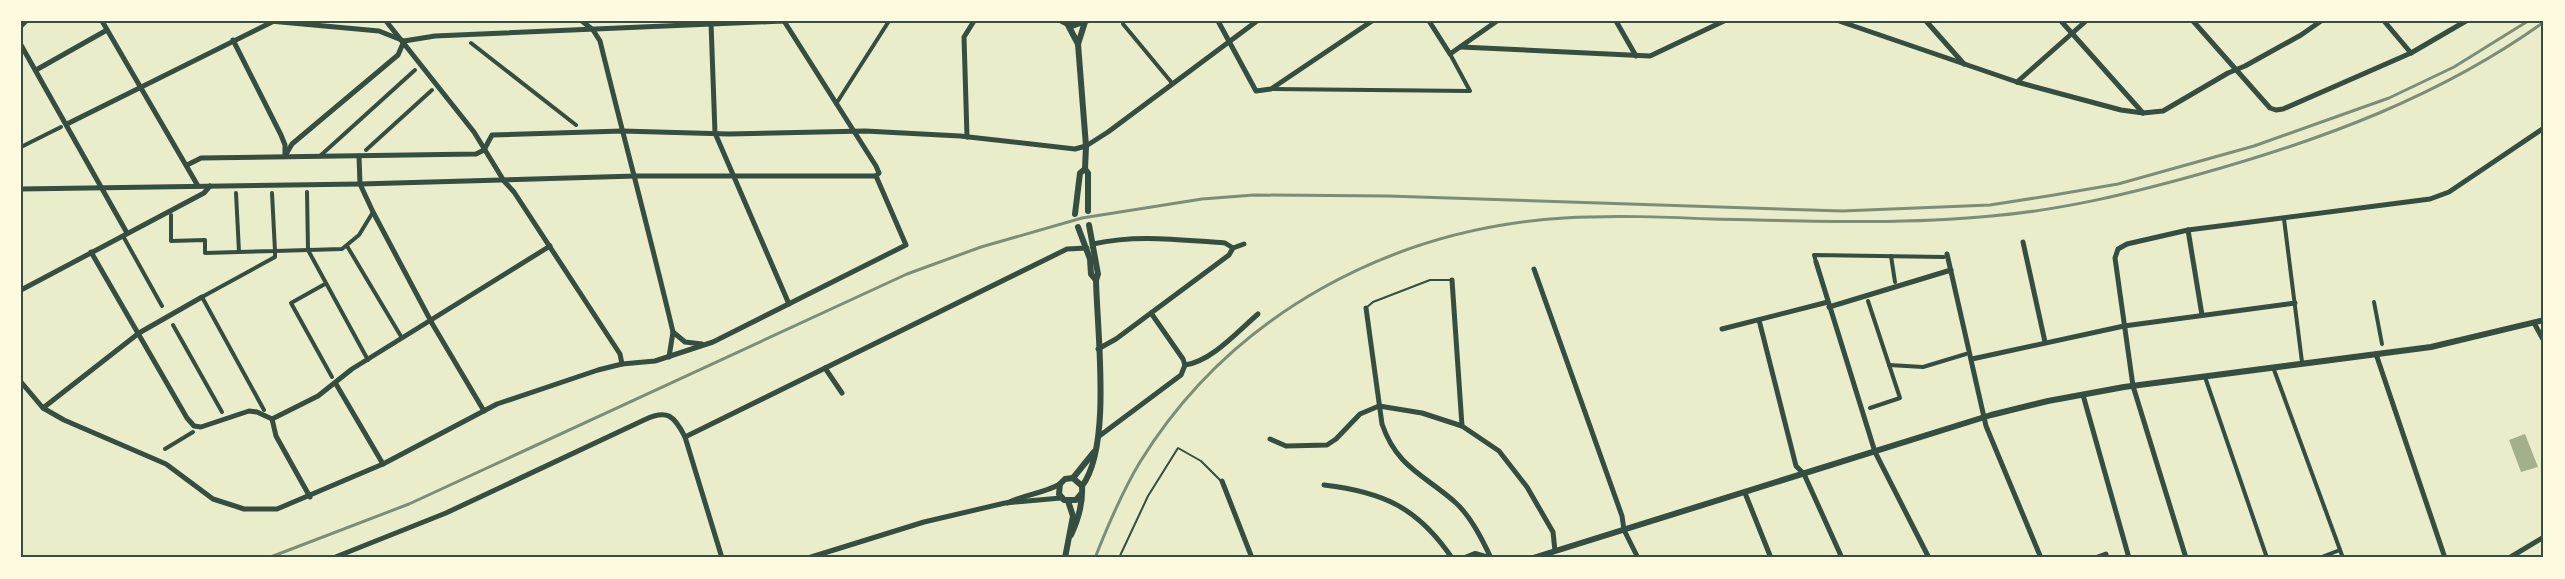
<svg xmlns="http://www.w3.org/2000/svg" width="2565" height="579" font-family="Figtree,sans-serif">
<rect width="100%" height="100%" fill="#e9edc9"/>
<polygon fill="#a3b18a" points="2525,434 2538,467 2521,472 2509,440"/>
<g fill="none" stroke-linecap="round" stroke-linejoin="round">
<g stroke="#344e41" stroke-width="2">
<polyline points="1366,308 1373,302 1430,280 1452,280"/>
<polyline points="1119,558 1148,496 1178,448 1201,461 1221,481"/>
</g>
<g stroke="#344e41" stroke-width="4">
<polyline points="1123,24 1172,83"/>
<polyline points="471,43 576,125"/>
<polyline points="1272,89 1470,91 1450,54"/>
<polyline points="836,104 889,21"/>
<polyline points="21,147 61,127"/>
<polyline points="366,150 432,90"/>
<polyline points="320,156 415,70"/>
<polyline points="307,192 308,250 368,360"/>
<polyline points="236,193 239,252"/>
<polyline points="171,215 171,241 205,240 205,253 275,251 272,193"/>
<polyline points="2284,219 2302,362"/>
<polyline points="123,236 162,306"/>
<polyline points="347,246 402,338"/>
<polyline points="1891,256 1895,282"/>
<polyline points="1816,262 1814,255 1944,257"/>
<polyline points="325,284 291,303 332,377"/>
<polyline points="1868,301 1900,398 1870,408"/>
<polyline points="2374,302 2382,344"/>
<polyline points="173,325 222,412"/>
<polyline points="1889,365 1923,367 1966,354"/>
<polyline points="2273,367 2343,558"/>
<polyline points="2205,377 2267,558"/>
<polyline points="264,410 202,297 275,257 275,251 342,249 359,235 373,212"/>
<polyline points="165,449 193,432"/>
<polyline points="2319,558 2340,550"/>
</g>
<g stroke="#344e41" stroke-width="5">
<polyline points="102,21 198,186"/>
<polyline points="386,21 474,132 504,181 514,192 620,354 622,364"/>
<path d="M582,21L593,30L600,41C624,139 650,235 673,332L685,342L702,344"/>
<polyline points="1218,21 1256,91 1271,89 1372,21"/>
<polyline points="1429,21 1450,54 1497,21"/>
<polyline points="1616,21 1636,56"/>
<polyline points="1839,21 2017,82 2121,110 2143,113 2163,111 2228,73 2245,66 2301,35 2321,21"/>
<polyline points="1926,21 1964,64"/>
<polyline points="2061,21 2143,113"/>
<polyline points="2193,21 2270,108 2276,110 2283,109 2411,53 2466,21"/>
<polyline points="2384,21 2411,53"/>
<polyline points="711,23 715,133 789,304"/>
<polyline points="21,26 26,21"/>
<polyline points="233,40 281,135 285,145 285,155"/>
<polyline points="21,45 127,233"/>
<polyline points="1461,47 1650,56 1724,21"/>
<polyline points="36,70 107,30"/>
<polyline points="2017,82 2086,21"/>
<polyline points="67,124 272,22"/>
<polyline points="967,137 964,37 974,21"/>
<polyline points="285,156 292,144 398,55 404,41"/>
<polyline points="359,156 360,184 373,212 433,325 484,411"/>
<polyline points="187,165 201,158 476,154 484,150 492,135 622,131 729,134 865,131 960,136 1075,149 1086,146 1108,132 1257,21"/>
<polyline points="21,189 360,184 636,176 876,176"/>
<polyline points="2188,230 2202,315"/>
<polyline points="2023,242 2045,342"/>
<path d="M1093,244C1137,234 1180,240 1225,243L1233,248"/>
<polyline points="91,252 187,418 194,426 201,427 249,411 257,412 272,419 318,396 352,369 550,246"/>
<polyline points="1947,254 1986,426 2041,558"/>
<polyline points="1816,262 1875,452 1929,558"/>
<polyline points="1534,269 1622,516 1624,530 1638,558"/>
<polyline points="1452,280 1462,426"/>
<polyline points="21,290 204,193 210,186"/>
<polyline points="1829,307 1951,270"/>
<path d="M1366,308L1382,424C1397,468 1425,475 1456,503C1471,517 1482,539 1491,558"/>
<polyline points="1151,313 1183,359 1185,365"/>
<polyline points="1759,320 1796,466 1804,474 1842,558"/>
<polyline points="2534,323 2544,341"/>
<polyline points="1722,329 1828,302"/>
<polyline points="1098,349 1116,339 1229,255 1233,248 1244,244"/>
<polyline points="2376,354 2445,558"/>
<polyline points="669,357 673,332"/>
<polyline points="1972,359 2124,326 2295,303"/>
<path d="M1185,365C1212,361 1237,332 1258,314"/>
<polyline points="825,368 842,393"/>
<polyline points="21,382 43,408 64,420 166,464 213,499 244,509 277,509 383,464 497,404 598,370 622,364 655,361 713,342 906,245 876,176 879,173 876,166 784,21 435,36 404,41 379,31 270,21"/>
<polyline points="336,384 383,464"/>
<polyline points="2083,395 2129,558"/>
<polyline points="1379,406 1422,413 1462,426 1499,451 1527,487 1553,532 1555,551"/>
<polyline points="43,408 139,333 202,297"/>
<polyline points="272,419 276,436 310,497"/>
<polyline points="685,437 1067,249 1087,248"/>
<polyline points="1098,437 1181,375 1185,365"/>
<polyline points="1270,439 1286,446 1327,445 1336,439 1360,414 1379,406"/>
<polyline points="1222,481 1252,558"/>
<path d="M1324,485C1384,492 1418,508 1452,558"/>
<polyline points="1745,493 1771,558"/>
<path d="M1007,503C1023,495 1045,493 1060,484"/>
<path d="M333,558L446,513L644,420C667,409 674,415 685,437L722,558"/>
<polyline points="808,558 924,522 1005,503 1061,498"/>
<polyline points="2095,558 2106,554"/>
<polyline points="2186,558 2133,386 2115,258 2118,249 2127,244 2188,230 2430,199 2449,192 2544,128"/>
<polyline points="2509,558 2544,537"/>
</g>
<g stroke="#344e41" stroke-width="6">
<polyline points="1062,21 1072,26 1086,21"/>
<polyline points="1085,22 1078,44 1086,146 1085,169 1088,173 1088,211"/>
<polyline points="1068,25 1078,44"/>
<polyline points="1075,214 1080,173 1085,169"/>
<polyline points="1078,227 1090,259 1091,274 1096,280"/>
<polyline points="1073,478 1094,452"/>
<path d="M1082,486C1112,447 1097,331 1096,280L1098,274L1089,225"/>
<path d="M1071,535C1078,520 1083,503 1082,486L1073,478L1065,479L1060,484L1059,494L1064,500H1076L1081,494"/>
<polyline points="1065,558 1073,516 1068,501"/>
<polyline points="1465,558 1475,554 1489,558"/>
<polyline points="1533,558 1991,415 2048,401 2124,387 2431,347 2544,320"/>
</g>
<g stroke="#7c8e77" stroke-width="3">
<polyline points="268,558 409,504 907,274 981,247 1082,218 1202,199 1254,195 1388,196 1842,211 1990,205 2054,195 2118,184 2254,146 2389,98 2454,67 2528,21"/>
<path d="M1095,558C1108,525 1122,492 1140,462C1232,313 1392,229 1564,218C1614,215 1663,217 1712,219C1805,221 1899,225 1991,216C2063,210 2132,193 2200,174C2322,140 2441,96 2544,22"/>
</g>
</g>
<rect width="2565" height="579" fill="none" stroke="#fefae0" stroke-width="45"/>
<rect x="22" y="22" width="2520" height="534" fill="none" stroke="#344e41" stroke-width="2"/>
</svg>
